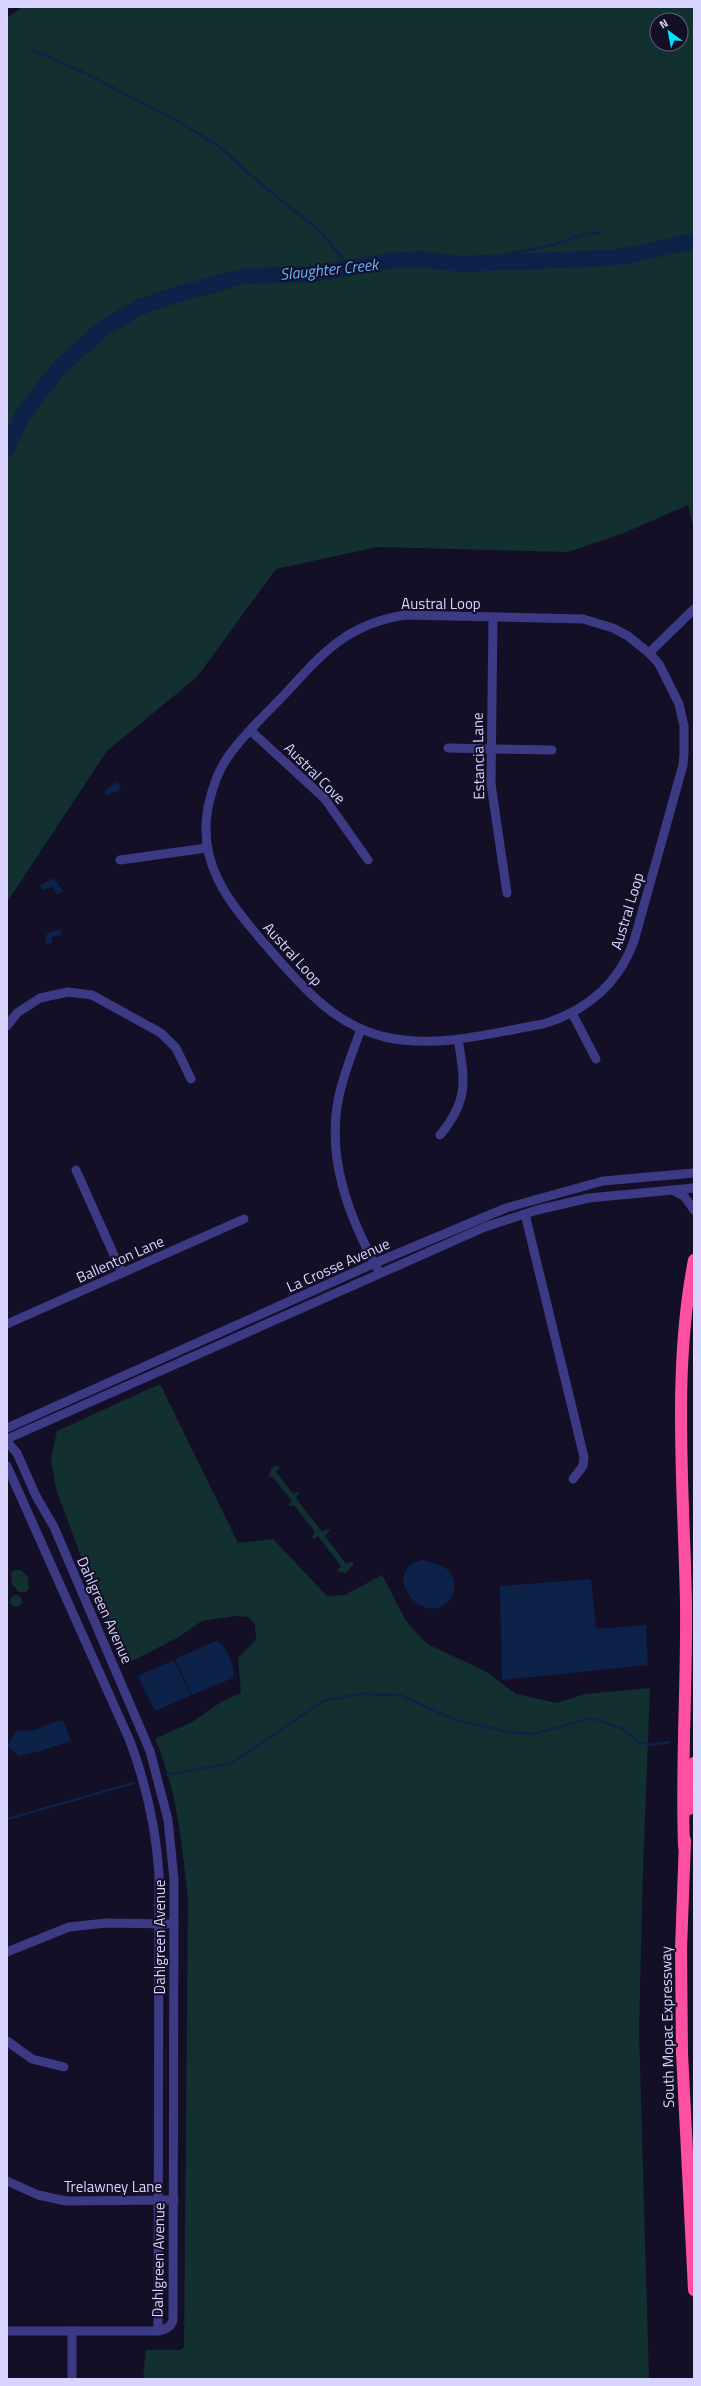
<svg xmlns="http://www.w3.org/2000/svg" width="701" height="2386" font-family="'Titillium Web',sans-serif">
<rect width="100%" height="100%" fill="#130f26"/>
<g fill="#12302f" fill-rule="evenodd">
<path d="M22,7H694V530L688,505L624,533L568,552L377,547L276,569L197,677L107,751L7,902V18ZM657,20H681V44H657Z"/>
<path d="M160,1384L238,1543L273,1539L327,1596L345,1595L382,1575L406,1621L427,1644L487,1672L516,1694L557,1703L585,1694L650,1688L643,1869L639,2030L649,2379H143L146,2350H180L184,2347L188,1899C182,1844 177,1789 155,1739L194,1721L221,1702L241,1693L238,1658L256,1640L255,1624L248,1617L236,1616L202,1621L179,1637L122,1666L56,1489L51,1459L57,1431Z"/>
<polygon points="275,1465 280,1467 276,1472 293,1494 300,1491 296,1498 322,1532 328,1529 330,1530 325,1536 346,1564 353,1561 353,1565 346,1573 337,1571 341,1566 318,1536 314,1539 312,1537 315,1532 294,1505 288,1506 292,1501 272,1476 268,1478 271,1469"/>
<polygon points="14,1570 21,1570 28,1577 29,1588 26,1592 19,1592 12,1584 11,1573"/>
<circle cx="16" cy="1601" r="6"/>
</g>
<g fill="#0c2248">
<polygon points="117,782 119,783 121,790 106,795 105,790"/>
<polygon points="54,878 63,891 57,895 52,887 42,890 40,885"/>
<polygon points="60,929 62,934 52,937 52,943 46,944 45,937 48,933"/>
<path d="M423,1560C430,1562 443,1565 448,1570C460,1582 454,1600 442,1606C414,1620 382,1568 423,1560Z"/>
<polygon points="591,1579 596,1629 646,1625 648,1665 502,1680 500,1586"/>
<path d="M216,1641C226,1644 236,1668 233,1678L192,1695L175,1659Z"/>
<polygon points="174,1660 191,1695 155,1711 138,1676"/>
<path d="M63,1720L71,1741L37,1752L19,1756L7,1746L17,1730C29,1736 50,1722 63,1720Z"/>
</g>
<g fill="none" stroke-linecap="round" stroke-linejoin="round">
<g stroke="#0c2248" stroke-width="2.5">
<polyline points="33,50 85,73 183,124 220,147 262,185 320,231 349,266"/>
<polyline points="497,263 499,256 556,244 584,234 599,233"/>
<polyline points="167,1775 232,1763 323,1701 361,1694 400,1695 455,1720 509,1732 533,1734 592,1718 623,1729 638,1742 651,1745 670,1742"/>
<polyline points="7,1819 134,1783"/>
</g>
<polyline stroke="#0c2248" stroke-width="16" points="7,449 22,416 58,369 101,330 138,308 175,295 245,276 313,274 387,261 423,259 460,264 607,258 630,255 694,241"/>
<g stroke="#3d3a85" stroke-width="9">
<path d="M404,615L583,619L613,628L628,636L649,653L659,664L679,704L684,726V753L683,765L634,941C618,985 586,1011 543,1024C491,1033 437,1049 385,1037C338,1026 308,993 277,958C236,910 192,867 210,799C214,783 220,767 230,754C245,733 266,714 284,695C322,654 345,625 404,615Z"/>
<polyline points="493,617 491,784 507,893"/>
<polyline points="649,653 694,609"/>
<polyline points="251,731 325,799 368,860"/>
<polyline points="448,748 552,750"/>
<polyline points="120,860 207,848"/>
<polyline points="572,1013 596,1059"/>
<polyline points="7,1026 17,1013 40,998 68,992 92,995 161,1033 176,1048 191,1079"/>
<path d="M361,1029C353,1051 344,1073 339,1096C326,1157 348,1215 377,1268"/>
<path d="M440,1135C469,1100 465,1081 458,1039"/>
<polyline points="76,1170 122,1273"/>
<polyline points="672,1190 684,1196 694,1210"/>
<polyline points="525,1214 584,1457 583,1466 573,1479"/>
<polyline points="7,1324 244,1219"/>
<polyline points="7,1428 375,1263 506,1208 603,1181 694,1173"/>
<polyline points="7,1439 485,1227 537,1210 589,1198 694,1188"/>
<path d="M7,1442L17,1453L36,1496L54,1527L150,1751L168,1820L174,1879L173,2320C171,2327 165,2330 158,2331L159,1874C156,1829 146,1784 130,1741L7,1466"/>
<polyline points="7,1952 69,1927 106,1923 174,1924"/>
<polyline points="7,2041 32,2059 64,2067"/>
<polyline points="7,2181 38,2195 66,2201 174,2200"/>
<polyline points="7,2331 158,2331"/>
<polyline points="72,2331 72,2379"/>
</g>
<g stroke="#ff4fa3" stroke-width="12">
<polyline points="689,1809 694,1763"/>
<polyline points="685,1840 681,1949 682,2053 694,2290"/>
<path d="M684,1846C681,1765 687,1685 686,1604C684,1491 672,1372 694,1260"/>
</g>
</g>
<g text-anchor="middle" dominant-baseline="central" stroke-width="4" stroke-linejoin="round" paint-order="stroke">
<g font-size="15" fill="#d9d4ff" stroke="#130f26">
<text x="441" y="603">Austral Loop</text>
<text transform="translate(478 756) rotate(-91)">Estancia Lane</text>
<text transform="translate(315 773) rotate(45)">Austral Cove</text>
<text transform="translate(627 911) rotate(-73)">Austral Loop</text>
<text transform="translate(293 954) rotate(48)">Austral Loop</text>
<text transform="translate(120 1259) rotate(-24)">Ballenton Lane</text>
<text transform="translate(338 1265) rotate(-24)">La Crosse Avenue</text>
<text transform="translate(105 1610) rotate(66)">Dahlgreen Avenue</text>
<text transform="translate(159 1937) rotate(-90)">Dahlgreen Avenue</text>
<text transform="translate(667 2027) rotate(-91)">South Mopac Expressway</text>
<text x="113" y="2186">Trelawney Lane</text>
<text transform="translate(158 2260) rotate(-89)">Dahlgreen Avenue</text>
</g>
<g font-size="16" font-style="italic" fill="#62b6ff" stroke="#130f26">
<text transform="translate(329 269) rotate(-6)">Slaughter Creek</text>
</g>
</g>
<rect width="701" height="2386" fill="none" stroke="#d9d4ff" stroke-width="16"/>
<g transform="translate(669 32) rotate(328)"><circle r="19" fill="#130f26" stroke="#625e7d"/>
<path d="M0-3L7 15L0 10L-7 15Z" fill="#00e5ff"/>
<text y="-6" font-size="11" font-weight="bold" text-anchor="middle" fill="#d9d4ff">N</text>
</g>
</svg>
